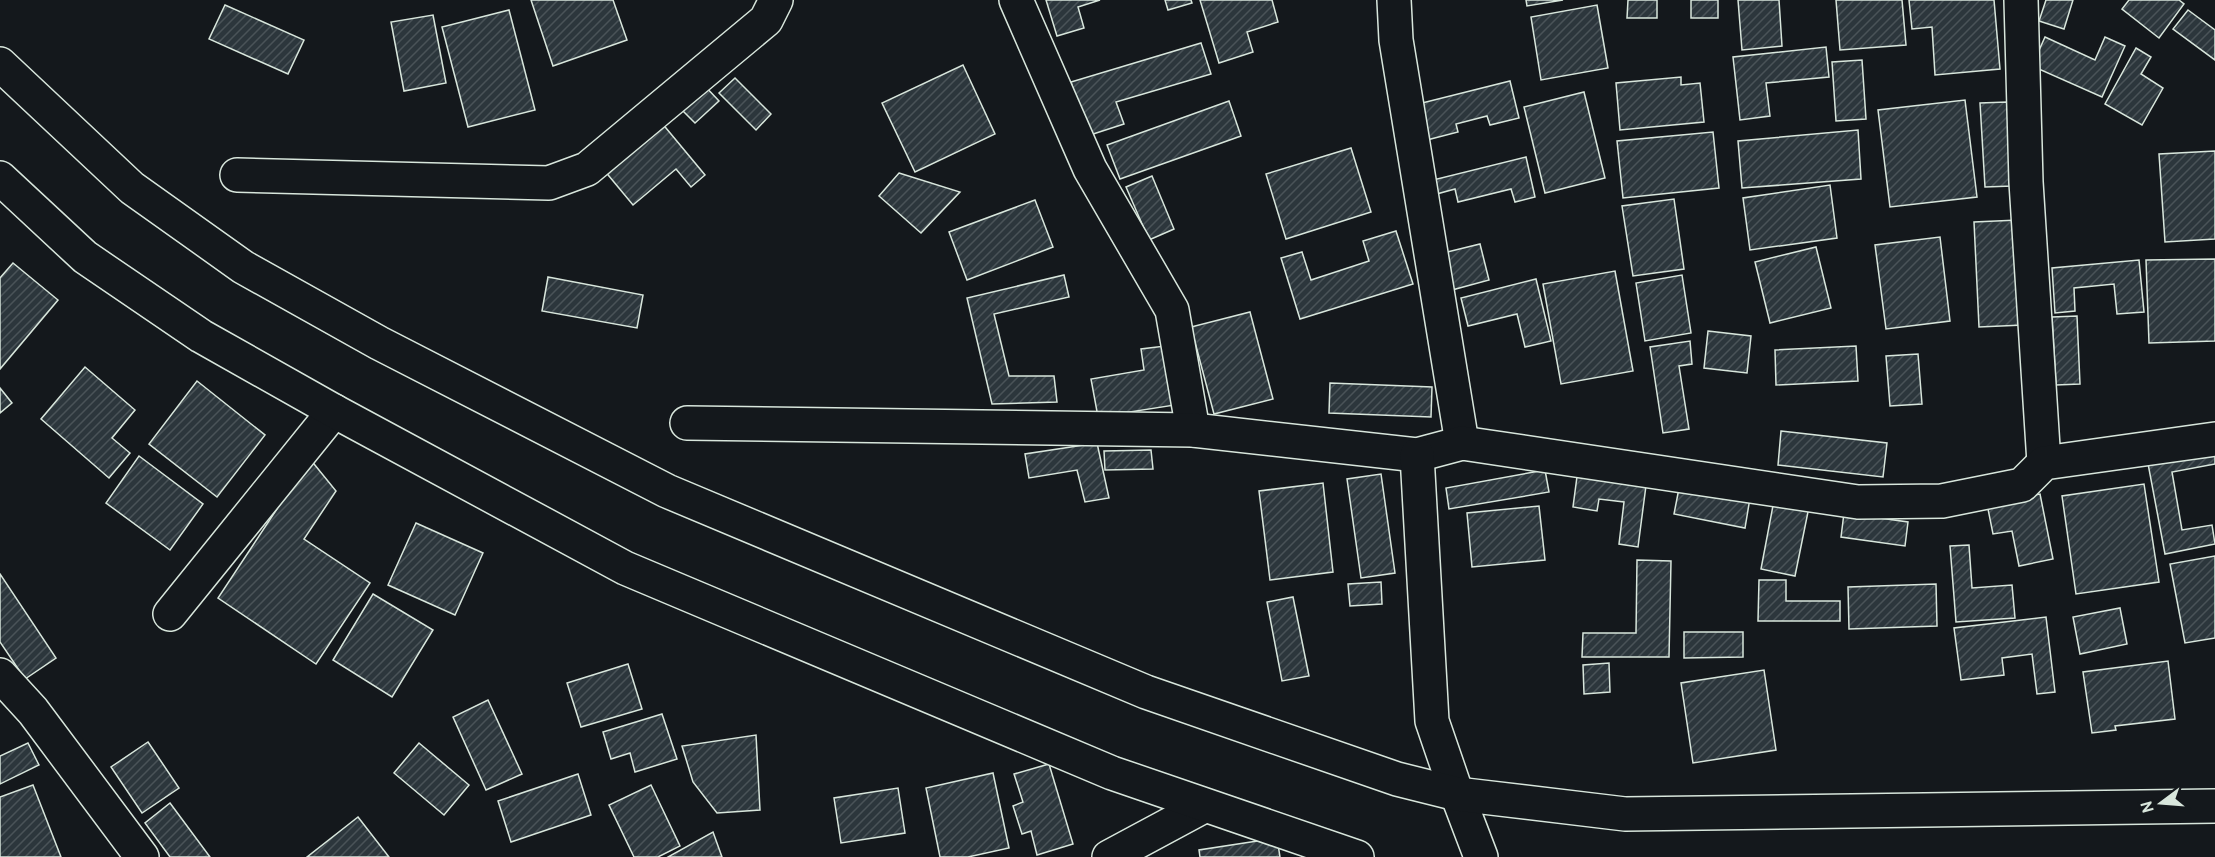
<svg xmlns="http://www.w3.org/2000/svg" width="2215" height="857" font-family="Overpass,sans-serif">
<defs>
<pattern id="building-hatch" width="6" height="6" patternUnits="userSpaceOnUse" patternTransform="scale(1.5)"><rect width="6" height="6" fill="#2c363c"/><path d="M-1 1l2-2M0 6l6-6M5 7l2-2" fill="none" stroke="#4a5358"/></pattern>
</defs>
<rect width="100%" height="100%" fill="#14181c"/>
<g fill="url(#building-hatch)" stroke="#d8e6dc" stroke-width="1.5">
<polygon points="531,0 613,0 627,40 553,66"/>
<polygon points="1046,0 1100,0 1078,7 1084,28 1057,36"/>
<polygon points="1165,0 1191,0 1192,3 1168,10"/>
<polygon points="1200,0 1272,0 1278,22 1247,32 1253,52 1219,63"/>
<polygon points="1526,0 1563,0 1527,6"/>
<polygon points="1628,0 1657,0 1657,18 1627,18"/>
<rect x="1691" y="0" width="27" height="18"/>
<polygon points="1738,0 1779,0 1782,46 1742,50"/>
<polygon points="1836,0 1902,0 1906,45 1840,50"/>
<polygon points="1909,0 1994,0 2000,69 1935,75 1932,27 1912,29"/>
<polygon points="2046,0 2073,0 2064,29 2039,21"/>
<polygon points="2129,0 2179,0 2184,4 2159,38 2122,9"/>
<polygon points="225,5 304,40 288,74 209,39"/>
<polygon points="1597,5 1608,68 1541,80 1531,17"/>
<polygon points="509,10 535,110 468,127 442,27"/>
<polygon points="2188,10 2215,30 2215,60 2173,29"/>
<polygon points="433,15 446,83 404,91 391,22"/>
<polygon points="2045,37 2095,60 2105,37 2125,46 2102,97 2032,66"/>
<polygon points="1201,43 1211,74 1116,102 1124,124 1087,136 1071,82"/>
<polygon points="1826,47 1829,77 1766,83 1770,116 1740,120 1733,57"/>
<polygon points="2136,48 2151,57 2141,74 2163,88 2142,125 2105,104"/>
<polygon points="1862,60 1866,119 1836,121 1832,62"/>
<polygon points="963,65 995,134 915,172 882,103"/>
<polygon points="1681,77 1681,85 1700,83 1704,122 1620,130 1616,83"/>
<polygon points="735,78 771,114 756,130 719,93"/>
<polygon points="1510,81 1519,118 1490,125 1487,116 1456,124 1458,132 1423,141 1414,105"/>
<polygon points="703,84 719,101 695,123 679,107"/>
<polygon points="1584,92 1605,178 1545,193 1524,107"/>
<polygon points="1965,100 1977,197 1890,207 1878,110"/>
<polygon points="1229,101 1241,136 1120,179 1107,145"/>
<polygon points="2007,102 2012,186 1985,187 1980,103"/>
<polygon points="661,122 705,175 691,187 676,169 633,205 604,170"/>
<polygon points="1858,130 1861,179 1742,188 1738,141"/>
<polygon points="1713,132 1719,188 1623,198 1617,141"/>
<polygon points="1351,148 1371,212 1286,239 1266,174"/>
<polygon points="2215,151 2215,239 2165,242 2159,154"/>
<polygon points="1526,157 1535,197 1515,202 1511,189 1458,202 1455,189 1433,195 1429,181"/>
<polygon points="899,173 960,192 921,233 879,196"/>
<polygon points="1152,176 1174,229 1149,240 1126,187"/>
<polygon points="1830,185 1837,238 1750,250 1743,198"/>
<polygon points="1674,199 1684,269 1633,276 1622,206"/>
<polygon points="1035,200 1053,247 967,280 949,232"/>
<polygon points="2018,220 2023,325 1979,327 1974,222"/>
<polygon points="1396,231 1413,284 1300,319 1281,258 1302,252 1311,280 1369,261 1363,241"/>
<polygon points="1940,237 1950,321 1886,329 1875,245"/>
<polygon points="1480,244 1489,280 1452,290 1443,253"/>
<polygon points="1816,247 1831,308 1770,323 1755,262"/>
<polygon points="2215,259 2215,341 2149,343 2146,260"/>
<polygon points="2139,260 2144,312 2117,314 2114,284 2074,288 2075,311 2055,313 2052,268"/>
<polygon points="13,263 58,300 0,369 0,278"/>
<polygon points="1615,271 1633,371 1561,384 1543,284"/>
<polygon points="1064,275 1069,297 994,314 1009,376 1054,376 1057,402 992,404 967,298"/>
<polygon points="1682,275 1691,333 1645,341 1636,283"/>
<polygon points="548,277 643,295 637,328 542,311"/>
<polygon points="1536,279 1551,341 1525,347 1517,314 1468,326 1461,298"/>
<polygon points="1250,312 1273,399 1214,414 1191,327"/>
<polygon points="2077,316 2080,384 2056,385 2052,317"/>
<polygon points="1708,331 1751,336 1747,373 1704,368"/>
<polygon points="1690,341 1692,364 1679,366 1689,429 1663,433 1650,347"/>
<polygon points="1165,346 1175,405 1098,417 1091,379 1144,370 1141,349"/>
<polygon points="1856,346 1858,381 1776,385 1775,350"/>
<polygon points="1918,354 1922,404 1890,406 1886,356"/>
<polygon points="85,367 135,410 112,438 130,453 109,478 41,419"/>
<polygon points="197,381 265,435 217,497 149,444"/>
<polygon points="1330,383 1432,387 1431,417 1329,413"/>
<polygon points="0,388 12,403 0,413"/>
<polygon points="1781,431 1887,443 1883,477 1778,465"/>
<polygon points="1097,443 1109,498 1085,502 1077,470 1029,478 1025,454"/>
<polygon points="1151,450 1153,469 1105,470 1104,451"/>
<polygon points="2146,453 2215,453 2215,464 2172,472 2182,530 2212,525 2215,544 2165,554"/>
<polygon points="139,456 203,504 170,550 106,503"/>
<polygon points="310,459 336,491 304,539 370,583 316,664 218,598"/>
<polygon points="1578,469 1647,478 1638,547 1619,544 1624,502 1599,499 1597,511 1573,507"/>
<polygon points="1545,470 1549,492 1449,509 1446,488"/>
<polygon points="1381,474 1395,573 1361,578 1347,479"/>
<polygon points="1681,478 1751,492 1745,528 1674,514"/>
<polygon points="1323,483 1333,572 1270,580 1259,491"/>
<polygon points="2144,484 2159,582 2076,594 2062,496"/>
<polygon points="2040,494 2053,559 2019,566 2012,531 1993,534 1987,504"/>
<polygon points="1775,495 1810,502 1795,576 1761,569"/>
<polygon points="1539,506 1545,560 1472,567 1467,513"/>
<polygon points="1844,513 1908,522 1905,546 1841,537"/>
<polygon points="416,523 483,553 455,615 388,585"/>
<polygon points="1969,545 1972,588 2012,585 2015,618 1956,622 1950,546"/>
<polygon points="2215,556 2215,638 2185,643 2170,564"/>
<polygon points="1637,560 1671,561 1669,657 1582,657 1583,633 1636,633"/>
<polygon points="0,574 56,658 25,679 0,642"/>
<polygon points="1759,580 1786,580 1786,601 1840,601 1840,621 1758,621"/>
<polygon points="1381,582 1382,604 1350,606 1348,584"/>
<polygon points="1936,584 1937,626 1849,629 1848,587"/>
<polygon points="373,594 433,630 392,697 333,660"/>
<polygon points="1293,597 1309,676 1282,681 1267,602"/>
<polygon points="2120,608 2127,644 2080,654 2073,617"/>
<polygon points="2046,617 2055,692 2037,694 2032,654 2002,658 2004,675 1961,680 1954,628"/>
<polygon points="1684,632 1743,632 1743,657 1684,658"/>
<polygon points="2168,661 2175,719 2115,726 2116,730 2092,733 2083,672"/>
<polygon points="1609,663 1610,692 1584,694 1583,665"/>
<polygon points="628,664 642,709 581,727 567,683"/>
<polygon points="1764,670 1776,750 1693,763 1681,683"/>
<polygon points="488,700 522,774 486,790 453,717"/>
<polygon points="662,714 677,759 635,772 630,753 611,759 603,732"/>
<polygon points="756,735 760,810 717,813 693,782 682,746"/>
<polygon points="148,742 179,788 142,813 111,767"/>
<polygon points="28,743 39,765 0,784 0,756"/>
<polygon points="419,743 469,785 444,815 394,773"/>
<polygon points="1049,764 1073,844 1037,855 1031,831 1022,834 1013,806 1023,802 1014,774"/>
<polygon points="993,773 1009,848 968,857 940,857 926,788"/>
<polygon points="578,774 591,815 511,842 498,801"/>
<polygon points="33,785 61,857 0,857 0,797"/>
<polygon points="651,785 680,846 658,857 634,857 609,805"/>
<polygon points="898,788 905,833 841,843 834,798"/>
<polygon points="170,803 210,857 170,857 145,823"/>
<polygon points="358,817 389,857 307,857"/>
<polygon points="713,832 722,857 668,857"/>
<polygon points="1277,838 1280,857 1200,857 1199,850"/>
</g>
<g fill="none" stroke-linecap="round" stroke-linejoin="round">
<defs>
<g id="street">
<polyline points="1016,0 1090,169 1172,310 1193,430"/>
<polyline points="1394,0 1396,40 1462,443"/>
<polyline points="2021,0 2026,182 2044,463"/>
<polyline points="237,175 549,183 587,169 766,20 776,0"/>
<polyline points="687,423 1193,430 1417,455 1462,443 1858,502 1942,501 2022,485 2044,463 2215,439"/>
<polyline points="1417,455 1432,721 1457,794 1481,857"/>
<polyline points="170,614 334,411"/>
<polyline points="1109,857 1204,806"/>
</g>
<g id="secondary">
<polyline points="0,64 132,188 243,267 379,343 667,491 1146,692 1397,779 1457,794 1625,814 2215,806"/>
<polyline points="0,178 85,257 201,336 334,411 625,568 1112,773 1357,857"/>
<polyline points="0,675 33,711 142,857"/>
</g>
</defs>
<use href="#street" stroke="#d8e6dc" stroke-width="36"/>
<use href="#secondary" stroke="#d8e6dc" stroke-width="36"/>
<use href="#street" stroke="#14181c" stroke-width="33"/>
<use href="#secondary" stroke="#14181c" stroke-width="33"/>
</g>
<g transform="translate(2161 803) rotate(254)" stroke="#14181c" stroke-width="4.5" paint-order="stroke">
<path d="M0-4.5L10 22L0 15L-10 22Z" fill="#d8e6dc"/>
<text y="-9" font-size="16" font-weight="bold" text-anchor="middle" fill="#d8e6dc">N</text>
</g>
</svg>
